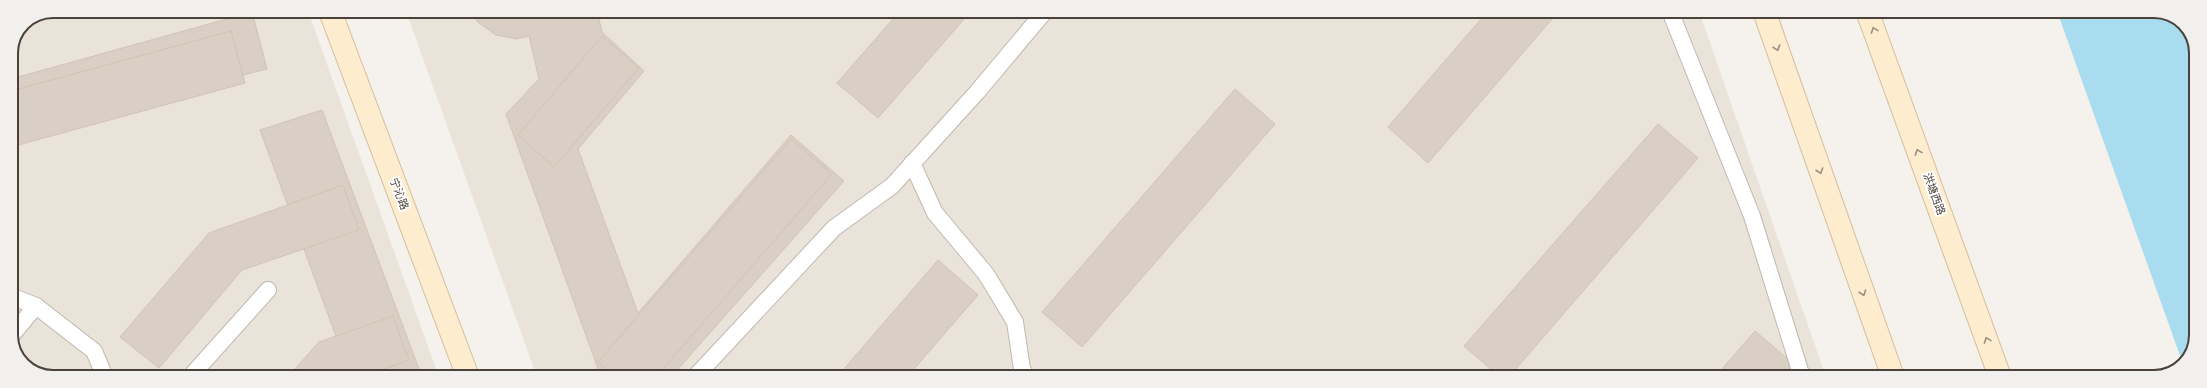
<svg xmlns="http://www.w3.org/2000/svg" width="2207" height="388" font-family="Signika,'Noto Sans SC',sans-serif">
<rect width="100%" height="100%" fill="#f5f1ec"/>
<g fill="#e9e3da">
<polygon points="53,11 308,11 439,377 47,377 23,364 11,340 11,53 23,24"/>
<polygon points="406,11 1699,11 1826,377 537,377"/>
</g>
<polygon fill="#aadcf0" points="2057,11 2160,11 2184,24 2196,48 2196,341 2183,364"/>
<g fill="#dacfc4" stroke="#d2c3b4">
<polygon points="468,11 597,11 602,32 644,71 578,149 638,313 791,135 844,181 671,377 601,377 506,114 539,79 529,36 517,39 496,35 479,23"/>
<polygon points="900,11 971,11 878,118 837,83"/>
<polygon points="1488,11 1559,11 1428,163 1388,127"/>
<polygon points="252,12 267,69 11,133 11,79"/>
<polygon points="231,31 245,83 11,147 11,91"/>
<polygon points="602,36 639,68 554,167 518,135"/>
<polygon points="1235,89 1275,124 1082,347 1042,312"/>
<polygon points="322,110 422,377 351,377 260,130"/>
<polygon points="1658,124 1698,158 1509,377 1500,377 1464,346"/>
<polygon points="791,139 832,174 656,377 614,377 598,362"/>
<polygon points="343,185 359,230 242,270 159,368 120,337 209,233"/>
<polygon points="938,260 978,295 907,377 837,377"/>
<polygon points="393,316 409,360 362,377 288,377 319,342"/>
<polygon points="1755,331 1796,366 1786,377 1715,377"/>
</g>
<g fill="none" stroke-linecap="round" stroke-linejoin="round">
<defs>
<g id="lane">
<polyline points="1670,11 1752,216 1802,377"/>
<polyline points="912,163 935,213 986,274 1015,322 1022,369 1027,377"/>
<polyline points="11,296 36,306 94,351 105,377"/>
<polyline points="11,336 36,306"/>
<polyline points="190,377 268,290"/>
<polyline points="695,377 834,228 892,186 978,91 1045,11"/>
</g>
<g id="secondary">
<polyline points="330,11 468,377"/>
<polyline points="1764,11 1893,377"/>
<polyline points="1867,11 2000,377"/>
</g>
</defs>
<use href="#lane" stroke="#c1b8ae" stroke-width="18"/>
<use href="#secondary" stroke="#d4bf9c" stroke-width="24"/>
<use href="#lane" stroke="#fff" stroke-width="16"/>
<use href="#secondary" stroke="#feecce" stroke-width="22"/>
</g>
<defs><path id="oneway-chevron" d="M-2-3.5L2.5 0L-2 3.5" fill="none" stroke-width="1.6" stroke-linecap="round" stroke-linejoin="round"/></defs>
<g stroke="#9b8e7c">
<use href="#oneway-chevron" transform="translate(1874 30) rotate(-110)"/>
<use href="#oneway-chevron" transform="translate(1777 48) rotate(71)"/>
<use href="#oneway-chevron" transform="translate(1918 152) rotate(-110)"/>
<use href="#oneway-chevron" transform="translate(1820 171) rotate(71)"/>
<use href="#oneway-chevron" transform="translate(1863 293) rotate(71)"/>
<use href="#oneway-chevron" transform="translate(1987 340) rotate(-110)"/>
</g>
<g text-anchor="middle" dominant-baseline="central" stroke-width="4" stroke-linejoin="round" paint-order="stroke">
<g font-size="11" fill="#4a4239" stroke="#fff">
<text transform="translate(399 194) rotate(69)">宁沁路</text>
<text transform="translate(1934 194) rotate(70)">洪塘西路</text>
</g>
</g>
<path d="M0 0H2207V388H0ZM53 18H2154A35 35 0 0 1 2189 53V335A35 35 0 0 1 2154 370H53A35 35 0 0 1 18 335V53A35 35 0 0 1 53 18Z" fill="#f1f0ef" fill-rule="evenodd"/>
<path fill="none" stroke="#4a4239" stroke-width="2" d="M53 18H2154A35 35 0 0 1 2189 53V335A35 35 0 0 1 2154 370H53A35 35 0 0 1 18 335V53A35 35 0 0 1 53 18Z"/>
</svg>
